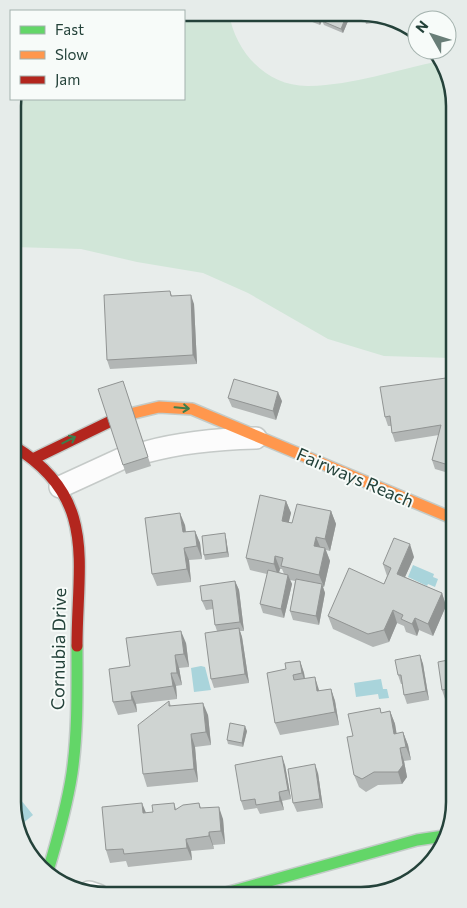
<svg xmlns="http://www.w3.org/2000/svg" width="467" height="908" viewBox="0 0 467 908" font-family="Commissioner,sans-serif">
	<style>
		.green { fill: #d1e6d8 }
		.water { fill: #a9d4db }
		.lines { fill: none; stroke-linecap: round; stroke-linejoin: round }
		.street-casing { stroke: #c5cac8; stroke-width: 24 }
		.fast-casing { stroke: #c3cbc8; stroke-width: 14 }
		.slow-casing { stroke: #c3cbc8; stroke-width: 14 }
		.jam-casing { stroke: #c3cbc8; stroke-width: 14 }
		.street { stroke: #fcfcfc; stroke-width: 21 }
		.fast { stroke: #63d668; stroke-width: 11 }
		.slow { stroke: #ff974d; stroke-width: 11 }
		.jam { stroke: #b3261e; stroke-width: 11 }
		.wall { fill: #b2b6b5; fill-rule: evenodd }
		.shaded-wall { fill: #919493 }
		.building { fill: #cfd4d2; stroke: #919493 }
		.oneway { stroke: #3d7d4c }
		.labels { text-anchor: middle; stroke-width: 4; stroke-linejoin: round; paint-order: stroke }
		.street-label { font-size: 18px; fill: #24423a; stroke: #f7fbf9 }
		.rim { fill: none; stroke: #24423a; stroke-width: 2.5 }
	</style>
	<rect width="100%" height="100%" fill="#e8edeb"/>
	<path class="green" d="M184 13H229C235 52 267 87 309 86 354 85 396 70 440 61L450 76 451 358 384 356 328 339 248 293 203 273 137 262 81 249 14 247 13 99H184Z"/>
	<path class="water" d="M413 565 434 574 433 577 438 579 435 587 428 584 427 586 408 577Z
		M201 666 205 667 211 690 194 692 191 668Z
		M381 679 383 689H387L389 698 379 699 378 694 356 697 354 683Z
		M21 800 33 815 17 828V803Z"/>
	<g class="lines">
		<g class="street-casing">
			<path id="street" d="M146 452C182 442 218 439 256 438
				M60 487 121 459
				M89 892 98 895"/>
		</g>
		<g class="fast-casing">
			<path id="fast" d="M47 874C57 841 67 807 72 773 78 731 77 688 77 646
				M226 893 417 840 444 836"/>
		</g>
		<g class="slow-casing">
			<path id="slow" d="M134 413 159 407 192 409 452 518"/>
		</g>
		<g class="jam-casing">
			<path id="jam" d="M15 447C98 498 77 563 77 646
				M35 458 109 422"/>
		</g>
		<use href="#street" class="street"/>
		<use href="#fast" class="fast"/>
		<use href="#slow" class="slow"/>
		<use href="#jam" class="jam"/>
	</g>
	<path class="wall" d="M292 14H325L320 25Z
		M325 14H351L343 33 324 25 322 21Z
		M363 14H379L381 15 382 22 366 24Z
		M170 291 172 296 194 304 197 364 110 369 107 360Z
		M446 378 447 381H452V474L435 469 432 460 439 435 395 442 392 433 391 426H388L385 417Z
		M126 390 151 466 126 474 123 465Z
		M228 398 282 401 276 420 232 407Z
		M286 501 291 513 288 523H292L331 511 336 524 330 551 326 550 330 561 324 587H323L325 593 319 625 293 620 290 611 295 581 290 580 292 584 284 618 263 613 260 604 267 574 250 570 246 558ZM280 569H282L284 574 279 572Z
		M185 525 186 532 195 531 200 543 202 559 189 560 191 582 157 586 152 574Z
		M226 538 229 557 205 560 204 555Z
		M414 557 405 577 442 593 446 606 433 636 419 630 417 636 406 632 404 626 397 623 389 642 373 647 333 629 328 616 384 584 387 576 383 564Z
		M235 581 239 590 244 631H240L242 637 249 683 214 688 211 679 217 631 215 625 213 609 206 610 202 601Z
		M186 643 189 667 179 668 182 685 176 686 177 699 136 704 137 712 118 715 113 702 130 666Z
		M420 655 423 664 429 700 407 704 404 695 402 684H401L398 675Z
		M453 659 454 698 445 699 442 690Z
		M300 661 304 673 305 679 319 691 331 689 335 701 339 725 280 735 275 723 286 669Z
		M169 701 171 706 208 715 211 745 195 747 198 782 147 787 143 774Z
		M380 708 381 713 390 711 395 724 396 734 403 732 408 745 411 760 404 761 407 777 402 784 378 785 366 792 359 787 354 775 353 736Z
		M247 731 243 747 228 744 227 740Z
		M285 765 291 799 282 801 284 810 260 814 257 808 244 810 241 801Z
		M318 773 323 808 297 812 293 803Z
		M174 803 176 809 199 803 201 808 223 819 225 844 213 845 214 849 191 851 192 860 128 867 126 861 110 863 106 850 146 813 153 812Z"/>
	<path class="shaded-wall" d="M316 14H325L320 25Z
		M347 14H351L343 33 341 29Z
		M191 295 194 304 197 364 193 355Z
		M278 392 282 401 276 420 273 411Z
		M286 501 291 513 286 534 282 521Z
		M331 511 336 524 330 551 325 539Z
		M180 513 185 525 187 544 183 532Z
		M195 531 200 543 202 559 197 546Z
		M225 533 226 538 229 557 227 552Z
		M316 537 321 549 314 546Z
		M410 544 414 557 401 586 397 574Z
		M184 548 189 560 191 582 187 569Z
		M325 548 330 561 324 587 319 575Z
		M275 556 280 569 278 576 274 564Z
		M288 575 292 584 284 618 281 609Z
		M235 581 239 590 244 631 240 622Z
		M322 584 325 593 319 625 316 616Z
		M442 593 446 606 433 636 428 624Z
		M393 610 397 623 389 642 384 630Z
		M415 618 419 630 417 636 412 624Z
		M239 628 242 637 249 683 245 674Z
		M181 631 186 643 189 667 184 654Z
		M175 655 179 668 182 685 177 673Z
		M420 655 423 664 429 700 426 691Z
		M300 661 304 673 306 686 302 673Z
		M171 673 176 686 177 699 173 686Z
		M315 677 319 690 322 704 317 691Z
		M331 689 335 701 339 725 335 712Z
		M131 692 136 704 137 712 132 700Z
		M203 703 208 715 211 745 206 732Z
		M390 711 395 724 399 747 394 734Z
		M245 726 247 731 243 747 242 743Z
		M403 732 408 745 411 760 406 747Z
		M191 734 195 747 198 782 194 769Z
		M400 748 404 761 407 777 402 784 398 772Z
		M282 756 285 765 291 799 288 790Z
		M315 764 318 773 323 808 320 799Z
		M279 792 282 801 284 810 280 801Z
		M142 803 147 815 143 813Z
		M219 807 223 819 225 844 221 831Z
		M209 832 213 845 214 849 209 836Z
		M186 839 191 851 192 860 187 848Z"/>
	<path class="building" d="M325 14H347L341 29 322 21Z
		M170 291 171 296 191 295 193 355 107 360 104 295Z
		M446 378V382L452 381V466L432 460 441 425 392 433 390 416 385 417 380 387Z
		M234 379 278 392 273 411 228 398Z
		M123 381 148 457 123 465 98 389Z
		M260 495 286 501 282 521 292 523 297 504 331 511 325 539 316 537 314 546 325 548 319 575 281 566 283 558 275 556 274 564 246 558Z
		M180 513 183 532 195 531 197 546 184 548 187 569 152 574 145 518Z
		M225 533 227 552 204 555 202 536Z
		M394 538 410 544 397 574 442 593 428 624 415 618 412 624 401 619 403 615 393 610 384 630 368 634 328 616 349 568 384 584 391 568 383 564Z
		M268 570 288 575 281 609 260 604Z
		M296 579 322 584 316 616 290 611Z
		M235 581 240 622 215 625 212 600 202 601 200 586Z
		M239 628 245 674 211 679 205 633Z
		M181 631 184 654 175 655 177 673H171L173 686 131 692 132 700 113 702 109 669 130 666 126 638Z
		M420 655 426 691 404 695 401 675H398L395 660Z
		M453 659 454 688 442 690 438 662Z
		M300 661 302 673 293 675 294 680 315 677 317 691 331 689 335 712 275 723 267 673 286 669 285 663Z
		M169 701V706L203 703 206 732 191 734 194 769 143 774 138 725Z
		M380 708 381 713 390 711 394 734 403 732 406 747 400 748 403 765 398 772H374L362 779 354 775 347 737 353 736 348 714Z
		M230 723 245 726 242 743 227 740Z
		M282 756 288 790 279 792 280 801 256 805 255 799 241 801 235 765Z
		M315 764 320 799 293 803 288 769Z
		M142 803 143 813 153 812 152 805 174 803 175 810 183 805 199 803 200 808 219 807 221 831 209 832V836L186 839 187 848 124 854 123 849 106 850 102 807Z"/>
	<defs><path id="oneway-shaft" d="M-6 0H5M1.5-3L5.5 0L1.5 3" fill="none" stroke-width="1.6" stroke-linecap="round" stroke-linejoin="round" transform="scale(1.25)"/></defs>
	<g class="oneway">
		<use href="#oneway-shaft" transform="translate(182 408) rotate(5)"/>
		<use href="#oneway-shaft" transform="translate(69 440) rotate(-27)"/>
	</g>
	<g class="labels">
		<g class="street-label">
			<text transform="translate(355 478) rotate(23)" y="6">Fairways Reach</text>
			<text transform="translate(59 649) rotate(-89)" y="6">Cornubia Drive</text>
		</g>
	</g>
	<path d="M0 0H467V908H0ZM106 21H361A85 85 0 0 1 446 106V802A85 85 0 0 1 361 887H106A85 85 0 0 1 21 802V106A85 85 0 0 1 106 21Z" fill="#e6ecea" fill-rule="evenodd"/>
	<path class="rim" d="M106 21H361A85 85 0 0 1 446 106V802A85 85 0 0 1 361 887H106A85 85 0 0 1 21 802V106A85 85 0 0 1 106 21Z"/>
	<rect x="10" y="10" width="175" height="90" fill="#f7fbf9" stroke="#a3b1ad"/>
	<rect x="20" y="26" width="25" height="8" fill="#63d668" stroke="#a3b1ad"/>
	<text x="55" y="35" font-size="15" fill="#24423a">Fast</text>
	<rect x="20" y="51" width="25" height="8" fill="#ff974d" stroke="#a3b1ad"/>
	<text x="55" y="60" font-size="15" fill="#24423a">Slow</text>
	<rect x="20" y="76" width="25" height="8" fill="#b3261e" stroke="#a3b1ad"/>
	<text x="55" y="85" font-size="15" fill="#24423a">Jam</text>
	<g transform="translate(432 35) rotate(309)"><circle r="24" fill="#f7fbf9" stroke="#a3b1ad"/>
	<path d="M0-4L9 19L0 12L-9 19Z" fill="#697e78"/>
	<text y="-8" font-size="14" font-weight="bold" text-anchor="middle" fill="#24423a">N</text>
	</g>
</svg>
